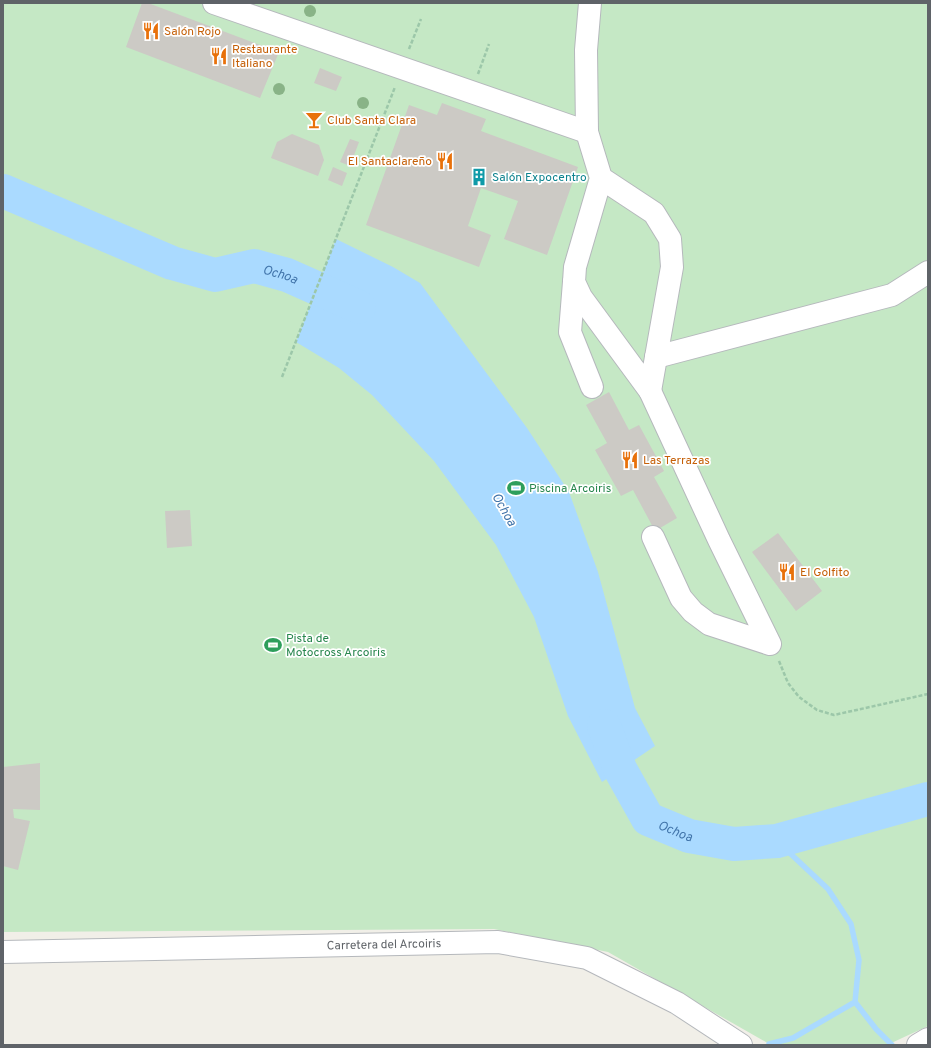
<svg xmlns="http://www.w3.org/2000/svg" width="931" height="1048" viewBox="0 0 931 1048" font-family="Overpass,sans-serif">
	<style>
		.green { fill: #c5e8c5 }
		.water { fill: #aadaff }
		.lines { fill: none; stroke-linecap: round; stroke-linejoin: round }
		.stream { stroke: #aadaff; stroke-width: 5.5 }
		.river { stroke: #aadaff; stroke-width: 34 }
		.building { fill: #cccac5 }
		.minor-casing { stroke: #b5b8bc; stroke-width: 24 }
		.path { stroke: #9cc7a9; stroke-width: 2.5; stroke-dasharray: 4 2; stroke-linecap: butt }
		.minor { stroke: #fff; stroke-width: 22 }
		.tree { fill: #89b387 }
		.labels { text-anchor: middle; stroke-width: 3.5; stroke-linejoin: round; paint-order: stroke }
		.food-label { font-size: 12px; fill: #c56008; stroke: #fff; text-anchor: start }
		.culture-label { font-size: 12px; fill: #0d838f; stroke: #fff; text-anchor: start }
		.leisure-label { font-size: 12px; fill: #27864d; stroke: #fff; text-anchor: start }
		.street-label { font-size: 12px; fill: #5f6368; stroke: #fff }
		.water-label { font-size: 13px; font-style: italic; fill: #4174aa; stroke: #fff }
	</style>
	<rect width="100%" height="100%" fill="#f1efe8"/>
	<path class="green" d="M3 3H928V1026L887 1045H771L608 952 494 929 3 932Z"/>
	<path class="water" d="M336 239 393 267 420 283 527 428 569 492 598 572 635 708 655 746 602 782 568 716 534 617 496 545 434 461 372 395 339 368 296 342Z"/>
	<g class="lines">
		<path class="stream" d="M855 1002 876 1029 892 1045
			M769 1044 793 1038 855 1002 859 960 851 924 828 889 777 841"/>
		<g class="river">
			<path id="s1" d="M3 191 172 263 215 275 254 266 287 275 359 307"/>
			<path id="s2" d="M604 726 620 769 648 819 689 836 734 844 777 841 928 799"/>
		</g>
	</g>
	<path class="building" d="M142 3H148L279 52 260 98 126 47Z
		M320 68 342 77 336 91 314 83Z
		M442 103 486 119 481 131 578 167 547 255 504 239 518 201 481 188 468 226 491 235 479 267 366 225 409 105 437 115Z
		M292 134 319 145 324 160 318 176 271 158 277 142Z
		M350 139 359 142 350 166 340 162Z
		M333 167 347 173 342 186 328 180Z
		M609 392 629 430 639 425 664 471 654 477 677 518 655 531 633 490 621 496 595 450 607 443 586 405Z
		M190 510 192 546 167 548 165 511Z
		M778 533 822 591 796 611 752 552Z
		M40 763V810L13 809 14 818 30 821 18 870 3 866V767Z"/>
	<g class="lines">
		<g class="minor-casing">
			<g id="minor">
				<path d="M214 3 587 132"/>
				<path d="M590 3 586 50 587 132 601 178 575 267 574 282 581 297 650 391 672 267 670 239 654 213 601 178"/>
				<path d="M574 282 570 332 592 387"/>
				<path d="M656 357 892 295 928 272"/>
				<path d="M650 391 719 540 770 644 709 624 693 612 681 598 653 537"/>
				<path id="s3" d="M3 952 498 942 587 958 677 1003 741 1045"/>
				<path d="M918 1045 928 1039"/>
			</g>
		</g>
		<path class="path" d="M409 49 421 19
			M478 74 489 44
			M282 377 395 87
			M779 661 788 683 799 697 817 710 834 715 928 694"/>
		<use href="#minor" class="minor"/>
	</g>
	<g class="tree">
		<circle cx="310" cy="11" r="6"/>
		<circle cx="279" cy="89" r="6"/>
		<circle cx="363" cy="103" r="6"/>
	</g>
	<defs>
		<g id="restaurant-bare" transform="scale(1.38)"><path d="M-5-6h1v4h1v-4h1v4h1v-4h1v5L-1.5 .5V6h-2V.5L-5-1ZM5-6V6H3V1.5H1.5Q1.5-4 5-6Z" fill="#e8710a" stroke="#fff" stroke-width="2.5" paint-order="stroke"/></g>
		<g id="bar-bare" transform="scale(1.38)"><path d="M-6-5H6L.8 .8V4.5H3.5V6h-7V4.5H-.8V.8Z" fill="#e8710a" stroke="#fff" stroke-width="2.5" paint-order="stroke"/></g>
		<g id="building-bare" transform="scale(1.38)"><path d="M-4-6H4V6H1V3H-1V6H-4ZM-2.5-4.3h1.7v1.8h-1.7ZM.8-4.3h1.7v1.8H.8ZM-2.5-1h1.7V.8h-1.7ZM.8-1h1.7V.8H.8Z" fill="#0f9aa8" stroke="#fff" stroke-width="2.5" paint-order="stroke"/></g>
		<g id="stadium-bare" transform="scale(1.38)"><path d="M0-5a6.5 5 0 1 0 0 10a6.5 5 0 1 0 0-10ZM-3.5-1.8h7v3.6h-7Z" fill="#2e9e5b" stroke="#fff" stroke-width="2.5" paint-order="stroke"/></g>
	</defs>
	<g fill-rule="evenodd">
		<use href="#restaurant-bare" x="151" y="31"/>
		<use href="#restaurant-bare" x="219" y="56"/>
		<use href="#bar-bare" x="314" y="120"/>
		<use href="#restaurant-bare" x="445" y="161"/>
		<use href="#building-bare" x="479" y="177"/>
		<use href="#restaurant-bare" x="630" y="460"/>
		<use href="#stadium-bare" x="516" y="488"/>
		<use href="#restaurant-bare" x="787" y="572"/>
		<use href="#stadium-bare" x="273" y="645"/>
	</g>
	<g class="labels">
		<g class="food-label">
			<text x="164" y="35">Salón Rojo</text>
			<text x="232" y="53">Restaurante<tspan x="232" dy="14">Italiano</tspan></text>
			<text x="327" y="124">Club Santa Clara</text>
			<text x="432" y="165" text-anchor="end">El Santaclareño</text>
			<text x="643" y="464">Las Terrazas</text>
			<text x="800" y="576">El Golfito</text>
		</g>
		<g class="culture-label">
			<text x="492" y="181">Salón Expocentro</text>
		</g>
		<g class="leisure-label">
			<text x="529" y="492">Piscina Arcoiris</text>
			<text x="286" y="642">Pista de<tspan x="286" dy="14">Motocross Arcoiris</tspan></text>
		</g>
		<g class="street-label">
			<text dy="4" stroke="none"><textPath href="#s3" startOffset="381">Carretera del Arcoiris</textPath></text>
		</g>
		<g class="water-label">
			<text dy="5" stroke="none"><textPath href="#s1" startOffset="296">Ochoa</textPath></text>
			<text transform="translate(505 509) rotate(60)" y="5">Ochoa</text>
			<text dy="5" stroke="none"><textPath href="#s2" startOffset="133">Ochoa</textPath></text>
		</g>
	</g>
	<rect width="931" height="1048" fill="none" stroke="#5f6368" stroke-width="8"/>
</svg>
